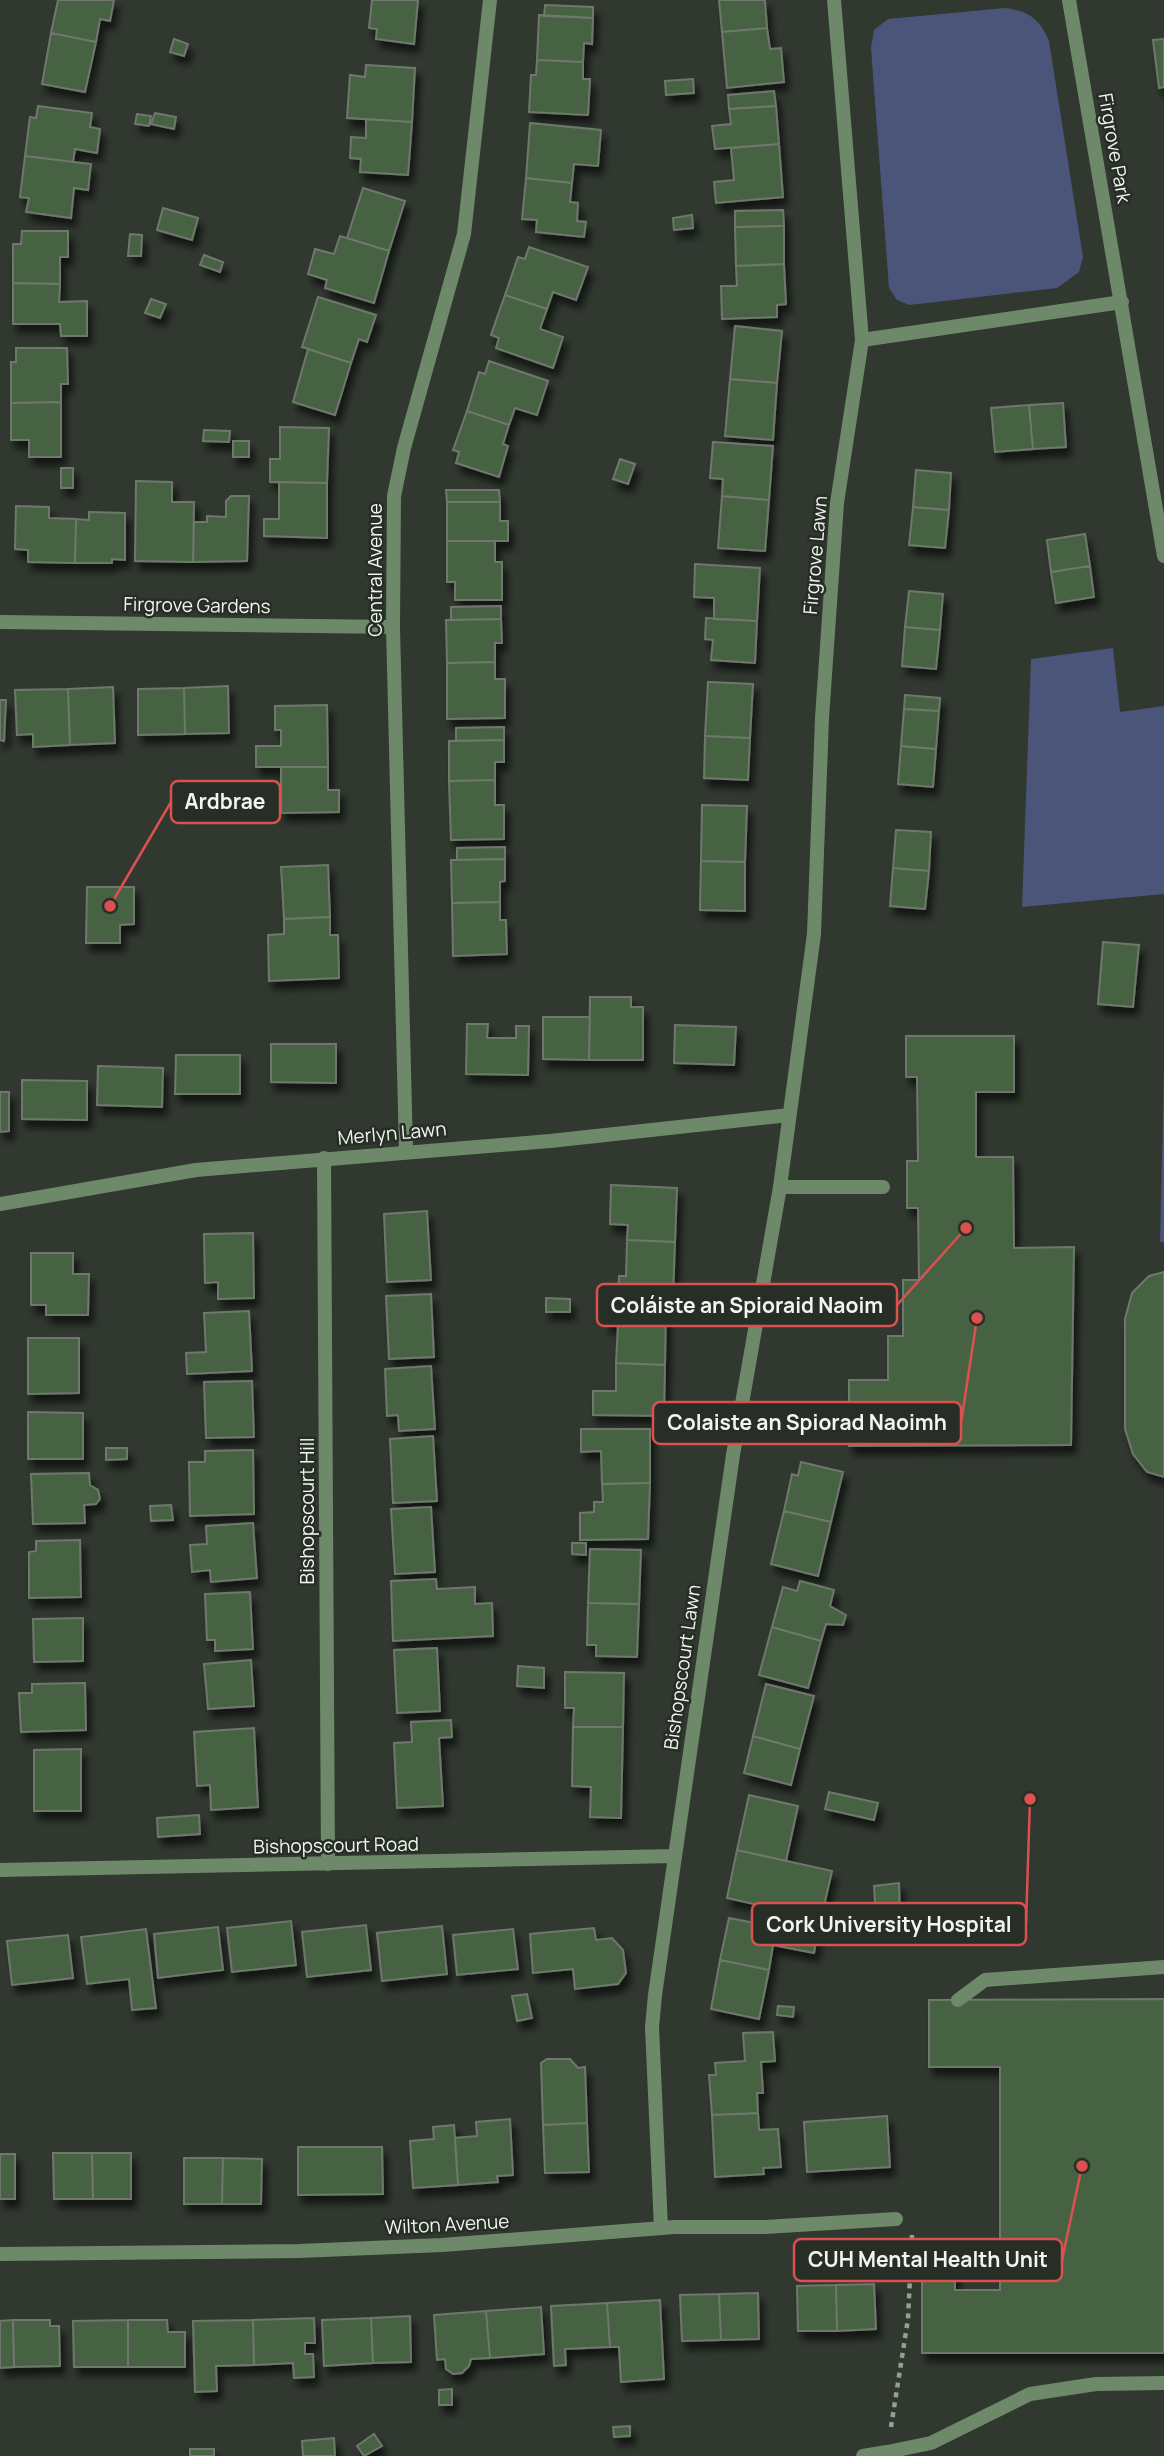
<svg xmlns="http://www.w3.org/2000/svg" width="1164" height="2456" viewBox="0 0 1164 2456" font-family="Manrope,sans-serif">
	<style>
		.green { fill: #4b5579 }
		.building { fill: #466242; stroke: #6f786d; stroke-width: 2; filter: url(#shadow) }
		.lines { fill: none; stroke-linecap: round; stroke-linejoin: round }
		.path { stroke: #979e96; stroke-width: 4.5; stroke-dasharray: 5 5; stroke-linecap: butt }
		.service { stroke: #6e896a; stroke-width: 14 }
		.minor { stroke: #6e896a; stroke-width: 14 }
		.labels { text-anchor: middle; stroke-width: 5; stroke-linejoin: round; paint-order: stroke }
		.street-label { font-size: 19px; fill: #f1f6f0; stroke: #262e25 }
		.leader { fill: none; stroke: #db5150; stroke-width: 2.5 }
		.callout-dot { fill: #db5150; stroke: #262e25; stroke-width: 2.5 }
		.callout { fill: #262e25; stroke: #db5150; stroke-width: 2.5 }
		.callout-label { font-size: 21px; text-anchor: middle; font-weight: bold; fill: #f1f6f0 }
	</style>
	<defs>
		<filter id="shadow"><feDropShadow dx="4.5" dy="8" stdDeviation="3.5" flood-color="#0009"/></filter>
	</defs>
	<rect width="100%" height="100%" fill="#30382f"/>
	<path class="green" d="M1005 8C1029 11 1040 19 1049 41L1083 257 1079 272 1057 288 909 305 897 300 889 288 871 48 874 30 888 19Z
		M1113 648 1120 712 1164 706V894L1022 907 1031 659Z
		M1164 1069V1242H1160Z"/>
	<path class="building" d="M58 0H114L110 21 100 19 96 42 51 33Z
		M372 0H418L414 44 376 39 377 29 369 28Z
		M719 0H765L767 28 722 32Z
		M545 5 593 7V18L544 16Z
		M539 15 593 18 592 44 584 43 583 62 537 60Z
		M767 28 770 49 781 48 784 82 727 88 722 32Z
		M51 33 96 42 85 92 42 84Z
		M174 39 188 44 184 56 170 52Z
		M1164 39V87L1159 88 1153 40Z
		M537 60 583 62V79H590L588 115 529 112 531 75H536Z
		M366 65 415 68 412 122 347 118 350 75 365 77Z
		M693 79 694 93 666 95 665 81Z
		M774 91 776 106 729 109 728 95Z
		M38 106 92 113 90 127 100 129 97 153 75 149 73 162 25 156 30 117 36 118Z
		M776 106 779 144 715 149 712 126 731 124 729 109Z
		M155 113 176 117 174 129 151 124Z
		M137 114 151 116 149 126 135 124Z
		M366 119 412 122 408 175 360 172 361 159 350 158 351 137 366 138Z
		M530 123 601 130 598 166 574 164 572 183 526 178Z
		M779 144 783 197 716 203 714 182 734 180 731 148Z
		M25 156 91 164 88 190 74 188 71 218 26 212 29 198 20 197Z
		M526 178 572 183 570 202 578 203 577 221 586 222 584 237 536 232 537 220 522 219Z
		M363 188 405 201 389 251 347 238Z
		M163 208 198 218 192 240 157 230Z
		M783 210 784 226 735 227V211Z
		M692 215 693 228 674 230 673 218Z
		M784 226V264L736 266 735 227Z
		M22 231H68V257H60V284L13 283V244H21Z
		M130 234 142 235 141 256H128Z
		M340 236 389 251 374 303 325 288 327 280 308 274 315 249 334 254Z
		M529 247 588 267 576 300 553 292 547 309 505 295 518 257 525 259Z
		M204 255 223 262 220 272 200 265Z
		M784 264 786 304 777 305V317L722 319 721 286H737L736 266Z
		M13 283 60 284 59 302 87 301V336H61L60 324H13Z
		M505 295 547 309 540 329 563 337 553 368 496 348 499 338 491 335Z
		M318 297 376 315 367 342 359 339 351 363 302 347Z
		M151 299 166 304 160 318 145 313Z
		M735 326 782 331 777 383 730 379Z
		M16 348H67L68 384H61V402L11 403V362H16Z
		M308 349 351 363 335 415 293 402Z
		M489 361 548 381 537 415 515 408 509 425 467 411 479 372 485 374Z
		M730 379 777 383 773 440 725 436Z
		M61 402V457H29V440H11V403Z
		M1063 403 1066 447 1033 449 1029 405Z
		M1029 405 1033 449 995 452 991 408Z
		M467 411 509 425 503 444 508 446 499 477 456 463 459 452 453 450Z
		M280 427 329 428 327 483 270 482V459H280Z
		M204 430 230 431 229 442 203 441Z
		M233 441H249V457H233Z
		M713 442 773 446 769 500 722 496 723 479 710 478Z
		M620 459 635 464 628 484 613 479Z
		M61 468H73V488H61Z
		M916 470 951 473 949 510 913 507Z
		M136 481 172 482V502H194L193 562 135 561Z
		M279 482 327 483V538L264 536V519H279Z
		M446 490H499L500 502H447Z
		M231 496H249L247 561 193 562 194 522H207V516L226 517V501Z
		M722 496 769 500 765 551 718 548Z
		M447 502H500V521H508V541H447Z
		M16 506 49 507V518L76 519 75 563 28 562V550L15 549Z
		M913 507 949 510 945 548 909 545Z
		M89 512 125 513V560L112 559V563H75L76 519 89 520Z
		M1085 534 1090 566 1051 572 1047 540Z
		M447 541H495V562H502V600H455V582H447Z
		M695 564 760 568 757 621 714 619V598L694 597Z
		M1090 566 1094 597 1056 603 1051 572Z
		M909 591 943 594 940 630 905 627Z
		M501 606V619L451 620V607Z
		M706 618 757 621 755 663 711 660 713 640 705 639Z
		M501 619 502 643H495V662L447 663 446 620Z
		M905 627 940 630 936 669 902 666Z
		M495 662V679H505V718L447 719V663Z
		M708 682 753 684 750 738 705 736Z
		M228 686 229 733 185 734 184 688Z
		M113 687 115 743 70 745 68 689Z
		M184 688 185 734 138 735V689Z
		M68 689 70 745 33 747V734L17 735 15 690Z
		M905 695 940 698 939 711 904 709Z
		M0 700H6L4 741 0 740Z
		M327 705 328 767H256V746H281V730H275V706Z
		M904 709 939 711 936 749 901 746Z
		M504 727V740L456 741V728Z
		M705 736 750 738 748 780 704 778Z
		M504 740V762H495V780L449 781V741Z
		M901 746 936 749 933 787 898 784Z
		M281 767H328V790H339V812L281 813Z
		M495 780V805H504V839L451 840 449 781Z
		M702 805 747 806 745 862 701 861Z
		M896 830 931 832 929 871 893 868Z
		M505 847V859L457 860V848Z
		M505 859V881L500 882V902L452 903 451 860Z
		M701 861 745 862V911L700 910Z
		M328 865 330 917 284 919 281 867Z
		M893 868 929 871 925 909 890 906Z
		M87 887H134V924L120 925V943H86Z
		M500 902V920H506L507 954 453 956 452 903Z
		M330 917V935H338L339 978 269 981 268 935 284 934V919Z
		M1103 942 1139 945 1133 1007 1098 1004Z
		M590 997H631V1007H643V1060H589Z
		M543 1017H590L589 1060 543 1059Z
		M467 1024H488L487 1038H516V1026H529L528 1075 466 1074Z
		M675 1025 736 1027 734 1065 674 1063Z
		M906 1036H1014V1092H976V1157H1013L1014 1248 1074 1247 1071 1445 849 1446V1380H888V1336H903V1280H919L918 1208H907V1161H918L917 1077H906Z
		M271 1044H336V1083L271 1082Z
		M176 1055H240V1094H175Z
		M98 1066 163 1068 162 1107 97 1105Z
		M22 1080 87 1081V1120L22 1119Z
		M0 1092H9V1131L0 1132Z
		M611 1185 677 1188 675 1242 627 1240 628 1225 610 1224Z
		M427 1211 431 1280 387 1282 384 1214Z
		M253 1233 254 1298 218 1299V1282L205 1283 204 1234Z
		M627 1240 675 1242 673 1297 618 1295 619 1276H626Z
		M31 1253H73V1274H89L88 1315H46V1305H31Z
		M1164 1272V1477L1147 1472 1133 1454 1125 1429V1319L1132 1293 1149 1276Z
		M431 1294 434 1357 389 1359 386 1296Z
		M546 1298 570 1299V1312H546Z
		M606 1306 666 1307 665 1365 616 1363 618 1325H606Z
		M249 1311 252 1371 187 1374 186 1353 206 1352 204 1313Z
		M28 1338H79V1393L28 1394Z
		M616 1363 665 1365 664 1416 593 1415V1391H616Z
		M431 1366 435 1429 399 1431 398 1415 387 1416 385 1369Z
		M252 1381 254 1437 206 1438 204 1382Z
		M28 1412 83 1413V1459H28Z
		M581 1429H650V1483L602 1484 601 1451 581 1452Z
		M433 1436 437 1501 393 1503 390 1439Z
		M106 1448H127V1459L106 1460Z
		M253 1450 254 1514 190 1516 189 1462H205V1451Z
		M801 1462 843 1472 831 1522 784 1511 792 1474 798 1476Z
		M89 1473 90 1485 98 1490 100 1499 96 1504 84 1505 85 1523 33 1524 31 1474Z
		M650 1483 648 1539 580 1540V1513L594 1512V1502H603L602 1484Z
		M171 1505 173 1520 151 1521 150 1506Z
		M431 1507 435 1572 395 1574 391 1509Z
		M784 1511 831 1522 818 1576 771 1564Z
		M253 1523 257 1578 211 1582 210 1570 192 1572 190 1545 207 1544 206 1526Z
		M80 1540 81 1597 29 1598V1552L36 1551V1541Z
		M572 1543H586V1555L572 1554Z
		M590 1549 641 1550 639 1604 588 1603Z
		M436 1579 437 1589 475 1587V1604L492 1603 493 1636 393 1641 391 1581Z
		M800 1581 834 1590 830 1606 846 1615 843 1625 826 1624 821 1641 772 1627 783 1587 797 1591Z
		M250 1592 253 1649 215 1651V1640H207L205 1594Z
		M588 1603 639 1604 637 1657 596 1656V1645H587Z
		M83 1618V1661L34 1662 33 1619Z
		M772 1627 821 1641 808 1688 759 1675Z
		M437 1648 440 1711 397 1713 394 1650Z
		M251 1660 254 1706 208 1709 204 1664Z
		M518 1666 544 1668V1688L517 1686Z
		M565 1672 624 1673 623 1727H573L574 1708H565Z
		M85 1683 86 1730 21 1732 19 1693H32V1684Z
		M766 1684 814 1696 800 1749 753 1736Z
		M451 1720 452 1737 439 1738 443 1806 397 1808 394 1743 412 1742 411 1722Z
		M573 1727H623L621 1818 590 1817 591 1787 572 1786Z
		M254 1728 258 1807 211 1810 210 1785 197 1786 194 1732Z
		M753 1736 800 1749 791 1785 744 1773Z
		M81 1749V1811H34V1750Z
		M829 1792 878 1803 874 1820 825 1809Z
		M749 1795 798 1806 786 1861 737 1850Z
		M199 1815 200 1834 158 1837 157 1818Z
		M737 1850 832 1871 821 1919 727 1898Z
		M899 1883 900 1917 876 1919 874 1886Z
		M772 1916 819 1925 814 1953 773 1945 769 1970 720 1960 729 1918 770 1926Z
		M291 1921 296 1965 232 1972 227 1928Z
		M366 1925 371 1970 307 1977 302 1932Z
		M442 1926 447 1974 382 1981 377 1933Z
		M218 1927 223 1970 158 1978 154 1934Z
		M594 1928 596 1940 612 1938 623 1950 626 1973 618 1984 575 1989 573 1969 533 1973 530 1934Z
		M146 1929 156 2008 132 2010 129 1979 87 1984 81 1937Z
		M513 1929 518 1969 457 1975 453 1935Z
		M68 1935 73 1978 12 1985 7 1941Z
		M720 1960 769 1970 759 2019 711 2009Z
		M527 1994 532 2018 517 2021 512 1996Z
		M1164 1999V2353H922V2265H955V2290H1000V2067H929V2000Z
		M778 2006 794 2007 793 2017 777 2015Z
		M773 2032 775 2061 761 2062 763 2093H757L758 2113 712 2115 709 2075H716L715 2063 745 2061 743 2033Z
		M547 2059H570L578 2068 585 2067 587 2123 543 2125 541 2063Z
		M758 2113 759 2130 778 2129 781 2167 763 2168 764 2174 715 2177 712 2115Z
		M887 2116 890 2167 807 2172 804 2122Z
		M510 2119 513 2175 497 2176 498 2182 458 2185 455 2138 477 2136 476 2122Z
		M587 2123 589 2172 545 2173 543 2125Z
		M454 2125 458 2185 413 2188 410 2141 434 2139 433 2127Z
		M298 2147H382L383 2194 298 2195Z
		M53 2153H92L93 2199H54Z
		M92 2153H131V2199H93Z
		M0 2154H15V2199H0Z
		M184 2158H223L222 2204H184Z
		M223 2158 262 2159 261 2204H222Z
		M874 2284 876 2329 837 2331 836 2285Z
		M836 2285 837 2331H798L797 2286Z
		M758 2293 759 2339 721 2340 719 2294Z
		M719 2294 721 2340 682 2341 680 2295Z
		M660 2300 664 2379 621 2382 619 2347H610L607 2303Z
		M607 2303 610 2347 565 2349 566 2365 554 2366 551 2306Z
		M541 2307 544 2354 490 2358 486 2311Z
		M486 2311 490 2358 471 2359 469 2366 462 2373 453 2374 446 2369 445 2359 437 2360 434 2315Z
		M410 2316 411 2362 373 2363 371 2318Z
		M314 2318 315 2343H305V2354H313L314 2377 294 2378 293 2363 254 2365 253 2320Z
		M371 2318 373 2363 324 2366 322 2320Z
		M13 2320 14 2367 0 2368V2321Z
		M13 2320H50V2326H59L60 2366 14 2367Z
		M128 2320V2367H74L73 2321Z
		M128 2320H167L168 2332H185V2367H128Z
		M253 2320 254 2365 216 2366 217 2391 195 2392 193 2321Z
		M452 2389V2405H439V2390Z
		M630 2426V2436L614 2437 613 2427Z
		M374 2434 382 2446 364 2456 357 2446Z
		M334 2438 335 2456H303L302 2441Z
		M190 2449H214V2456H190Z"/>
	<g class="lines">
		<path class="path" d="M891 2427 908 2319 912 2235"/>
		<path class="service" d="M780 1187H883
			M958 2000 985 1980 1164 1967
			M863 2456 887 2452
			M885 2456 887 2452 931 2443 1030 2394 1096 2384 1164 2383"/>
		<path class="minor" d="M1069 0 1164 556
			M862 340 1122 302
			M0 622 393 627
			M406 1151 393 627 394 496 404 448 464 234 490 0
			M324 1158 328 1864
			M0 1204 196 1170 550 1141 789 1115
			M0 1870 674 1856
			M661 2228 652 2027 655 1995 733 1455 780 1187 814 934 822 718 837 503 862 340 834 0
			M0 2254 299 2251 442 2245 675 2227H765L896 2219"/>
	</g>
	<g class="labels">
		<g class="street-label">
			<text transform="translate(1115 148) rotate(80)" y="7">Firgrove Park</text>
			<text transform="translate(815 555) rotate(-85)" y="7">Firgrove Lawn</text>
			<text transform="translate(375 570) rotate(-90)" y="7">Central Avenue</text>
			<text transform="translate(197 605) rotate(1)" y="7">Firgrove Gardens</text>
			<text transform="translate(392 1133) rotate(-5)" y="7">Merlyn Lawn</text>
			<text transform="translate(307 1511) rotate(-90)" y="7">Bishopscourt Hill</text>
			<text transform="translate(682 1667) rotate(-82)" y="7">Bishopscourt Lawn</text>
			<text transform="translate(336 1845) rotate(-1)" y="7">Bishopscourt Road</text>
			<text transform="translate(447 2224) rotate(-3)" y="7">Wilton Avenue</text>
		</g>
	</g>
	<path class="leader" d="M110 906L171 802M966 1228L897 1305M977 1318L961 1423M1030 1799L1026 1924M1082 2166L1062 2260"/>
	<g class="callout-dot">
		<circle cx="110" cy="906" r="7"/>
		<circle cx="966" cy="1228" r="7"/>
		<circle cx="977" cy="1318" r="7"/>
		<circle cx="1030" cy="1799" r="7"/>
		<circle cx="1082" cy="2166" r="7"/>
	</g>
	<g class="callout">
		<rect x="171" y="781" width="109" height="42" rx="7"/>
		<rect x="597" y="1284" width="300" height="42" rx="7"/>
		<rect x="653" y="1402" width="308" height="42" rx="7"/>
		<rect x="752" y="1903" width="274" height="42" rx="7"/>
		<rect x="794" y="2239" width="268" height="42" rx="7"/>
	</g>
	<g class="callout-label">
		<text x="225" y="809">Ardbrae</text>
		<text x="747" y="1313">Coláiste an Spioraid Naoim</text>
		<text x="807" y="1430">Colaiste an Spiorad Naoimh</text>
		<text x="889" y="1932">Cork University Hospital</text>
		<text x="928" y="2267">CUH Mental Health Unit</text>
	</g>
</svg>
